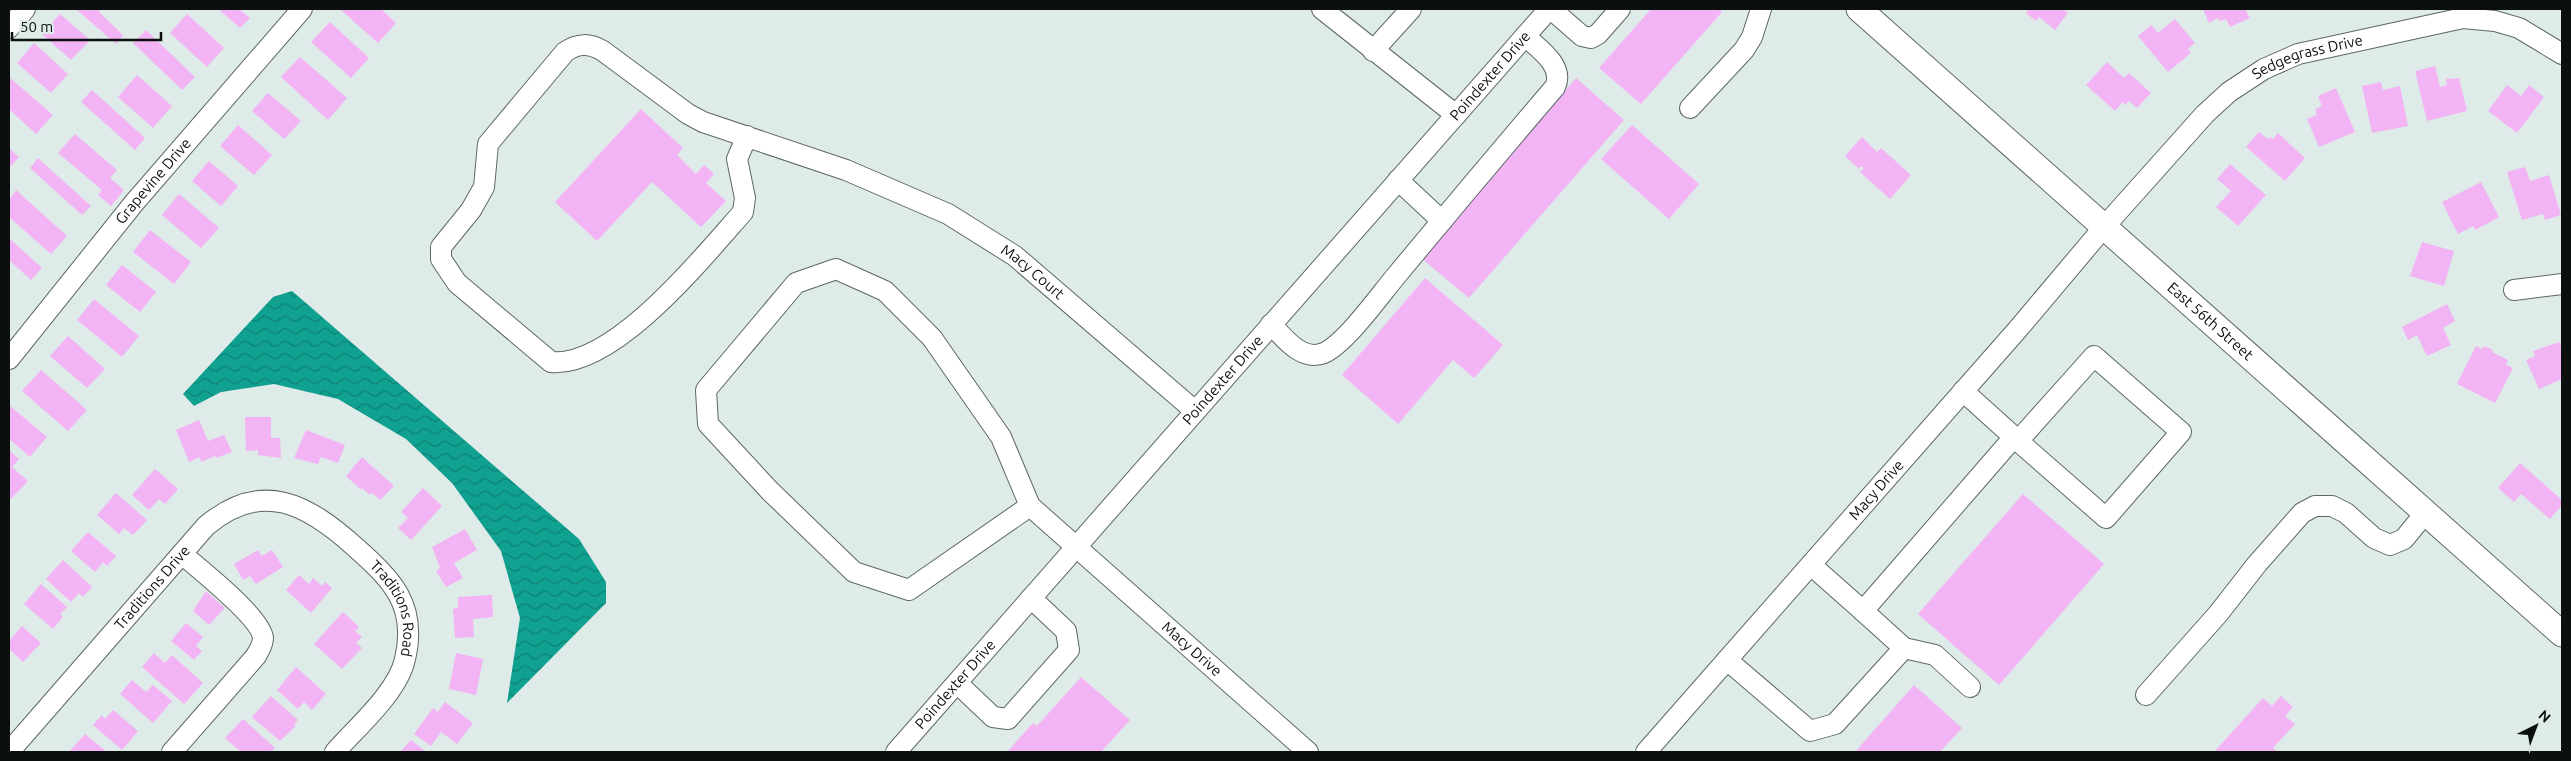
<svg xmlns="http://www.w3.org/2000/svg" width="2571" height="761" viewBox="0 0 2571 761" font-family="Ubuntu,sans-serif">
	<style>
		.water { fill: url(#water-waves) }
		.building { fill: #f3b4f5 }
		.lines { fill: none; stroke-linecap: round; stroke-linejoin: round }
		.minor-casing { stroke: #5d6866; stroke-width: 22 }
		.major-casing { stroke: #5d6866; stroke-width: 27 }
		.minor { stroke: #fff; stroke-width: 20 }
		.major { stroke: #fff; stroke-width: 25 }
		.labels { text-anchor: middle; stroke-width: 4.5; stroke-linejoin: round; paint-order: stroke }
		.street-label { font-size: 15px; fill: #0b0f0e; stroke: #deebe8 }
	</style>
	<defs>
		<pattern id="water-waves" width="16" height="10" patternUnits="userSpaceOnUse" patternTransform="scale(1.25)"><rect width="16" height="10" fill="#10a190"/><path d="M0 5q4-4 8 0t8 0" fill="none" stroke="#0d8274"/></pattern>
	</defs>
	<rect width="100%" height="100%" fill="#deebe8"/>
	<path class="water" d="M292 291 579 539 606 582V603L507 703 520 618 501 551 452 483 406 439 338 399 274 384 221 392 194 406 183 394 273 297Z"/>
	<path class="building" d="M76 9H102L99 12 123 35 116 44Z
		M218 9H239L250 18 240 28Z
		M340 9H381L396 23 378 43Z
		M1651 9H1719L1722 12 1641 104 1599 68Z
		M2029 9H2063L2068 13 2055 30 2039 17 2036 21 2026 13Z
		M2203 9H2245L2250 18 2230 27 2226 19 2220 21 2218 18 2209 23Z
		M60 14 90 40 71 60 42 34Z
		M187 14 224 48 207 67 170 33Z
		M2175 19 2195 43 2188 49 2191 53 2168 72 2138 36 2151 25 2158 33Z
		M330 22 369 58 351 78 311 42Z
		M146 30 195 77 182 90 133 43Z
		M34 43 68 74 51 93 17 63Z
		M300 57 347 98 328 120 281 77Z
		M2107 62 2124 78 2129 73 2151 93 2137 108 2129 101 2125 105 2123 102 2115 111 2086 85Z
		M2435 66 2440 87 2447 85 2446 79 2459 78 2467 111 2427 121 2415 71Z
		M137 75 172 106 153 128 118 97Z
		M9 77 53 115 36 134 9 109Z
		M1576 78 1624 120 1469 298 1420 257Z
		M2381 82 2383 90 2400 86 2408 126 2372 133 2362 86Z
		M2507 85 2521 96 2529 85 2544 97 2517 133 2488 111Z
		M2336 88 2355 132 2319 147 2307 119 2317 115 2315 109 2322 106 2318 96Z
		M92 90 145 138 135 150 81 102Z
		M268 93 301 121 284 139 252 111Z
		M641 109 683 148 677 155 696 174 704 165 714 174 706 183 726 201 701 227 652 182 597 241 555 202Z
		M238 125 272 155 254 175 220 146Z
		M1632 125 1699 184 1669 219 1601 159Z
		M2259 132 2268 139 2270 137 2273 139 2278 133 2305 158 2285 181 2246 147Z
		M75 134 117 170 110 178 124 190 111 206 98 195 102 190 58 153Z
		M1862 137 1877 152 1881 148 1911 175 1890 199 1860 172 1864 168 1861 166 1859 169 1845 156Z
		M9 148 19 157 10 167 9 166Z
		M38 158 91 206 82 215 30 168Z
		M209 161 238 186 221 206 192 181Z
		M2230 164 2266 195 2238 226 2216 207 2231 191 2217 179Z
		M2525 167 2530 181 2549 175 2561 215 2545 220 2543 214 2522 220 2507 172Z
		M2481 182 2499 217 2475 230 2473 226 2458 234 2442 202Z
		M16 190 67 236 51 254 9 217V199Z
		M179 194 219 228 201 248 162 215Z
		M150 230 191 262 174 284 133 252Z
		M9 238 42 268 31 280 9 260Z
		M2422 242 2454 251 2444 286 2410 276Z
		M122 265 156 292 140 312 106 285Z
		M1425 278 1503 345 1474 378 1453 360 1398 424 1342 375Z
		M94 299 139 336 122 357 77 320Z
		M2447 304 2455 321 2443 328 2451 345 2427 356 2417 335 2408 340 2402 327Z
		M68 336 105 369 87 388 50 356Z
		M2559 342 2562 348V379L2539 389 2526 360 2535 356 2533 351Z
		M2476 346 2482 349 2484 346 2493 350 2492 352 2508 360 2506 365 2513 368 2495 403 2457 384Z
		M41 370 87 410 68 431 22 391Z
		M9 405 47 437 30 457 9 439Z
		M245 417H271V438H280L281 458 258 455V450L246 451Z
		M199 420 208 441 224 435 232 452 216 458 215 456 201 462 200 457 189 462 176 430Z
		M306 430 345 445 338 463 321 457 318 464 294 458Z
		M9 450 19 459 12 467 28 481 11 499 9 496Z
		M362 457 394 486 380 500 372 493 370 495 362 488 361 490 346 476Z
		M2520 463 2562 500V505L2550 519 2521 494 2514 502 2498 488Z
		M155 469 178 489 165 504 159 499 149 510 132 495Z
		M423 488 442 506 411 540 398 528 408 518 401 512Z
		M116 493 147 520 133 535 124 528 119 534 97 515Z
		M2023 494 2104 564 1999 685 1918 614Z
		M465 529 477 550 454 563 463 578 446 587 436 571 440 568 432 547Z
		M88 532 116 556 107 566 103 562 95 572 71 551Z
		M258 550 262 556 272 550 283 567 256 584 250 576 243 580 234 564Z
		M63 560 92 587 83 597 79 593 71 602 46 579Z
		M299 575 309 584 313 578 322 586 325 582 332 588 311 613 286 590Z
		M41 584 67 607 60 614 63 617 53 629 24 604Z
		M206 591 225 608 209 625 193 611Z
		M492 595 493 617 473 619 474 637 455 638 453 609 458 608V597Z
		M343 612 359 627 355 631 362 637 356 643 362 648 342 669 314 644Z
		M186 623 203 637 196 646 202 651 194 660 171 641Z
		M22 626 41 643 23 662 9 649V641Z
		M154 653 165 663 172 655 203 683 184 704 142 667Z
		M456 653 483 659 476 695 449 689Z
		M296 667 326 694 312 710 304 702 298 709 277 690Z
		M1081 677 1130 720 1101 752H1007L1033 723 1037 726Z
		M132 680 146 692 153 685 172 701 153 723 120 694Z
		M1914 685 1962 728 1940 752H1855Z
		M271 696 298 720 294 724 296 726 280 741 252 717Z
		M2281 696 2293 707 2285 716 2295 724 2273 748 2279 752H2214L2263 698 2272 706Z
		M445 702 473 723 457 744 441 732 431 746 414 734 433 708 438 712Z
		M113 710 138 731 122 750 93 725 102 715 105 719Z
		M243 719 275 748 271 752H241L225 738Z
		M85 734 107 752H69Z
		M411 740 426 752H400Z"/>
	<g class="lines">
		<g class="minor-casing">
			<g id="minor">
				<path d="M1322 9 1456 115"/>
				<path d="M1551 9 1582 36 1591 38 1598 34 1620 9"/>
				<path d="M9 28 25 9"/>
				<path d="M1373 51 1411 9"/>
				<path d="M1690 108 1744 50 1752 37 1761 9"/>
				<path id="s1" d="M747 136 737 159 745 198 743 212C703 257 614 368 551 362L457 283 441 259V247L471 210 484 187 488 144 565 52C578 43 589 43 603 51L688 114 703 122 846 170 948 214 1015 256 1195 411"/>
				<path d="M1398 180 1442 221"/>
				<path d="M2514 290 2562 284"/>
				<path d="M1271 324C1284 338 1302 362 1324 353 1346 343 1380 295 1396 276 1449 212 1502 149 1555 87 1565 66 1539 49 1525 36"/>
				<path id="s2" d="M9 359 134 203 302 9"/>
				<path d="M2014 437 2018 441 2106 518 2181 432 2094 356 2018 441"/>
				<path id="s3" d="M1030 506 909 590 854 572 770 491 708 424 706 390 796 283 836 269 885 291 932 338 1001 437 1030 506 1308 752"/>
				<path d="M1811 565 1863 611 2014 437 1963 391"/>
				<path d="M1863 611 1904 648 1935 655 1970 687"/>
				<path d="M1727 660 1810 731 1835 724 1904 648"/>
				<path d="M957 683 993 717 1008 719 1069 650 1066 631 1031 598"/>
				<path d="M2146 695 2218 614 2257 564 2302 513 2315 506H2332L2346 513 2374 538 2390 545 2404 539 2426 512"/>
				<path id="s4" d="M9 752 206 526C262 479 307 504 354 546 391 579 418 604 405 659 398 692 357 727 335 752"/>
				<path d="M172 752 256 656C259 650 263 645 263 638 261 617 199 569 182 554"/>
				<path id="s5" d="M896 752 1549 9"/>
				<path id="s6" d="M1646 752 2018 329 2104 227 2205 114 2229 92 2264 69 2298 54 2463 18 2495 21 2519 28 2562 54"/>
			</g>
		</g>
		<g class="major-casing">
			<g id="major">
				<path id="s7" d="M1859 9 2562 634"/>
			</g>
		</g>
		<use href="#minor" class="minor"/>
		<use href="#major" class="major"/>
	</g>
	<g class="labels">
		<g class="street-label">
			<text dy="5" stroke="none"><textPath href="#s6" startOffset="968">Sedgegrass Drive</textPath></text>
			<text dy="5" stroke="none"><textPath href="#s5" startOffset="900">Poindexter Drive</textPath></text>
			<text dy="5" stroke="none"><textPath href="#s2" startOffset="229">Grapevine Drive</textPath></text>
			<text dy="5" stroke="none"><textPath href="#s1" startOffset="1258">Macy Court</textPath></text>
			<text dy="5" stroke="none"><textPath href="#s7" startOffset="470">East 56th Street</textPath></text>
			<text dy="5" stroke="none"><textPath href="#s5" startOffset="495">Poindexter Drive</textPath></text>
			<text dy="5" stroke="none"><textPath href="#s6" startOffset="349">Macy Drive</textPath></text>
			<text dy="5" stroke="none"><textPath href="#s4" startOffset="218">Traditions Drive</textPath></text>
			<text dy="5" stroke="none"><textPath href="#s4" startOffset="545">Traditions Road</textPath></text>
			<text dy="5" stroke="none"><textPath href="#s3" startOffset="1161">Macy Drive</textPath></text>
			<text dy="5" stroke="none"><textPath href="#s5" startOffset="90">Poindexter Drive</textPath></text>
		</g>
	</g>
	<rect width="2571" height="761" fill="none" stroke="#0b0f0e" stroke-width="20"/>
	<g transform="translate(2536 726) rotate(42)" stroke="#deebe8" stroke-width="4" paint-order="stroke">
	<path d="M0-4L9 19L0 12L-9 19Z" fill="#0b0f0e"/>
	<text y="-8" font-size="14" font-weight="bold" text-anchor="middle" fill="#0b0f0e">N</text>
	</g>
	<path d="M12 32v8h149v-8" fill="none" stroke="#0b0f0e" stroke-width="2.5"/>
	<text x="20" y="32" font-size="15" fill="#0b0f0e" stroke="#deebe8" stroke-width="4" paint-order="stroke">50 m</text>
</svg>
